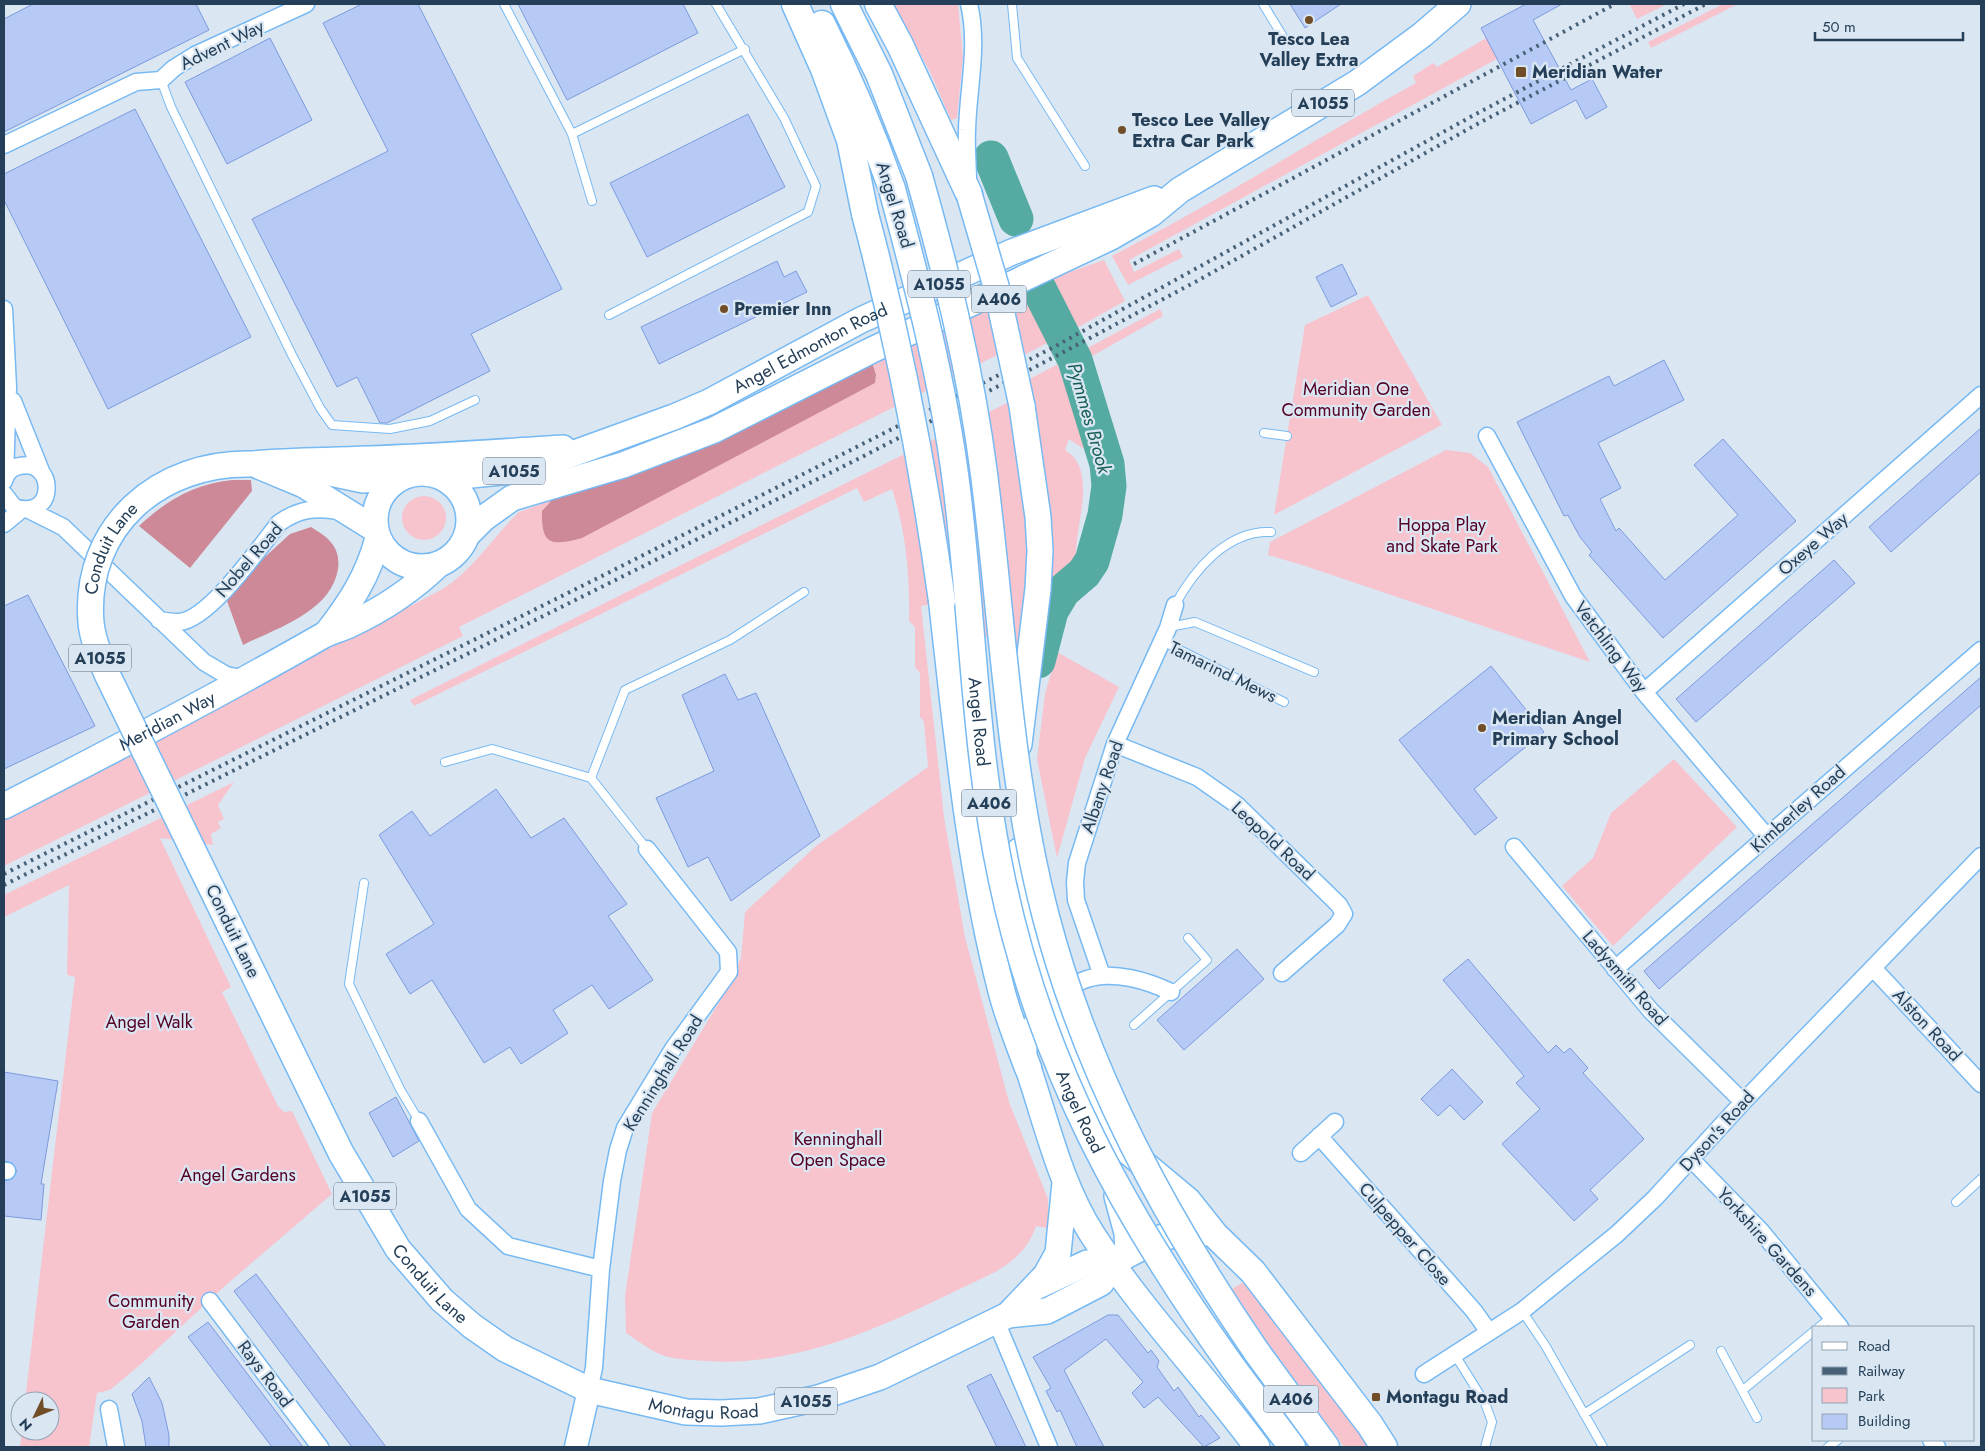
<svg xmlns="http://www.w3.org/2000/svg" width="1985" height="1451" viewBox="0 0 1985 1451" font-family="Jost,sans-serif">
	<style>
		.green { fill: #f7c4ce }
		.forest { fill: #cd8997 }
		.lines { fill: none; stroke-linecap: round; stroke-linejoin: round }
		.river { stroke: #55aba1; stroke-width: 35 }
		.building { fill: #b7caf5; stroke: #7c9ade }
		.service-casing { stroke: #77b9f2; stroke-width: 10 }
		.minor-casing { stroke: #77b9f2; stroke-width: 19 }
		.secondary-casing { stroke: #77b9f2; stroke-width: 25 }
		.primary-casing { stroke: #77b9f2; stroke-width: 28 }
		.trunk-casing { stroke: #77b9f2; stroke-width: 29 }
		.service { stroke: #fff; stroke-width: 8 }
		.minor { stroke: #fff; stroke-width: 16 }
		.secondary { stroke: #fff; stroke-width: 22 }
		.primary { stroke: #fff; stroke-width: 25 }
		.trunk { stroke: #fff; stroke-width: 26 }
		.rail { stroke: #486176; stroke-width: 4; stroke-dasharray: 2.5 5; stroke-linecap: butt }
		.primary-bridge-casing { stroke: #77b9f2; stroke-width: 28; stroke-linecap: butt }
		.trunk-bridge-casing { stroke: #77b9f2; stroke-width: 29; stroke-linecap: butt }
		.primary-bridge { stroke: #fff; stroke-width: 25 }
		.trunk-bridge { stroke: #fff; stroke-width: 26 }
		.poi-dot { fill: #724e28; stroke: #dae7f3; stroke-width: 2 }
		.labels { text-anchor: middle; stroke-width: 4.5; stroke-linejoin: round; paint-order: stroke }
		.shield { fill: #dae7f3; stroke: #5b7186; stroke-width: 1 }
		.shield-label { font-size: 16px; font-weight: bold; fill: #243f57 }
		.poi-label { font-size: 18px; font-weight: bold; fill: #243f57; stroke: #dae7f3; text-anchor: start }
		.street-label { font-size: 18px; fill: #243f57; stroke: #dae7f3 }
		.park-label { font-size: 18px; fill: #550122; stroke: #dae7f3 }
		.water-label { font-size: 19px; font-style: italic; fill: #175e58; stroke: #dae7f3 }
	</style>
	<rect width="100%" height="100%" fill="#dae7f3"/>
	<path class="green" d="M894 4H958L963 57 957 118 951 120 930 72Z
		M1632 4H1667L1637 19 1630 5Z
		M1723 4H1738L1651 48 1648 42Z
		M1493 34 1504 55 1129 260 1134 272 1179 249 1183 257 1128 285 1112 256C1216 203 1314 139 1416 83L1413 76 1433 63 1437 67Z
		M1104 260 1125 301 1073 330 1047 280Z
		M1023 288 1051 341 1007 364 1001 353 459 627 463 636 4 866V817L441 590C472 571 493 537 519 512L875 383 876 375 872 362Z
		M1368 295 1442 425 1274 515 1305 325Z
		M1160 309 1163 316 1087 359 1084 350Z
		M1062 362 1094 462 1087 451 1069 439 1065 450C1100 471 1073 528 1076 562 1036 595 1025 618 1014 668L954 600 921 606 944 817 965 937 1009 1102 1048 1199V1228L1036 1226C1029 1248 1015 1260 995 1272 905 1315 810 1368 707 1361 692 1360 676 1360 662 1355 649 1350 637 1340 626 1333L625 1296 652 1113 721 999 741 958 745 912 816 846 928 767 924 722 920 717V673L915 667V627L909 621C910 577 906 531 892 489L864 502 857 488 414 706 410 700 1023 395 1018 385Z
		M1446 450 1470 453 1488 467 1590 662 1305 566 1268 555 1270 542Z
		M402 518a22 22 0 1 1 44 0a22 22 0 1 1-44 0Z
		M1057 652 1119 687 1085 758 1057 858 1037 759 1045 694Z
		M1674 759 1737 827 1613 946 1562 886 1593 858 1611 813Z
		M234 782 218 805 224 819 218 822 221 828 211 834 213 845 160 838 231 987 222 992 278 1106 284 1112 292 1111 332 1194 226 1285 141 1364 110 1390 97 1393 89 1447H20L22 1431H50V1401H25L75 977 67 975 69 885 4 917V895Z
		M1245 1281 1372 1447H1344L1268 1343 1232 1289Z"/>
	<path class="forest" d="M872 362 876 375 875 383 582 538C552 546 541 546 542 511L553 499Z
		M232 480H251L252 491 190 568 139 526C167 500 194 484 232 480Z
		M311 527C328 537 341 547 338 569 331 612 277 628 243 645L227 601 255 566 290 534Z"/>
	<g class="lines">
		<path class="river" d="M991 158 1016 219
			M1037 285 1075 360 1107 464 1109 486 1105 515 1092 561 1084 573 1063 591 1051 611 1038 661"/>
	</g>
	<path class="building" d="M33 4H196L209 30 4 132V19Z
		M362 4H418L562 289 471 334 490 371 387 423H380L357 377 337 387 252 219 388 151 323 23Z
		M518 4H683L698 33 567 100Z
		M1290 4H1341L1305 28Z
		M1526 4H1562L1533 20 1571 90 1592 79 1607 107 1586 119 1576 100 1531 124 1481 28Z
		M270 38 312 120 227 164 185 82Z
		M135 109 251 337 108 409 4 200V174Z
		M748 114 785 187 647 257 610 183Z
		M777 261 784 277 796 271 807 292 659 364 641 327Z
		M1342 264 1357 294 1331 307 1316 277Z
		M1664 360 1684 400 1598 443 1621 488 1600 499 1616 531 1619 528 1665 580 1738 515 1694 465 1723 439 1796 521 1663 638 1589 555 1592 552 1580 537 1568 515 1564 516 1517 422 1609 376 1614 386Z
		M1981 428V472L1891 552 1869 527Z
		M1834 560 1855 583 1696 722 1676 699Z
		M28 595 95 726 4 769V606Z
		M1491 666 1544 732 1474 789 1497 818 1475 835 1399 740Z
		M725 674 738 700 756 693 820 836 731 901 708 857 688 867 656 798 714 771 682 695Z
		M1981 677V705L1659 989 1644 971Z
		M496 789 531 838 564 818 627 904 608 916 653 980 609 1009 592 985 553 1010 568 1033 521 1064 510 1047 484 1063 432 980 410 994 386 954 434 924 379 835 412 811 430 836Z
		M1237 949 1264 979 1184 1050 1157 1020Z
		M1468 959 1548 1053 1556 1045 1564 1053 1570 1048 1588 1068 1583 1073 1644 1139 1590 1190 1598 1199 1574 1221 1502 1144 1540 1109 1516 1083 1524 1076 1443 980Z
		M1452 1069 1483 1102 1464 1120 1450 1105 1438 1116 1421 1099Z
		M4 1072 58 1081 41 1184H44L41 1220 4 1216V1181L12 1179 17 1171 12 1163 4 1161Z
		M396 1097 419 1141 393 1157 369 1113Z
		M256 1274 386 1447H352L234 1291Z
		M1108 1315H1118L1148 1353 1151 1350 1159 1361 1157 1367 1174 1391 1178 1387 1199 1417 1201 1415 1220 1438 1204 1447 1158 1397 1144 1408 1132 1393 1143 1382 1106 1339 1064 1370 1104 1447H1077L1060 1410 1057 1412 1046 1391 1051 1388 1033 1357Z
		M208 1322 303 1447H272L188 1337Z
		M991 1374 1026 1447H997L967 1386Z
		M149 1377 162 1403 169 1435V1447H146L142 1421 132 1394Z"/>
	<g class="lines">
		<g class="service-casing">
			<path id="service" d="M504 4 572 134 745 49
				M1012 4 1017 58 1085 166
				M1263 4 1285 40
				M161 80 171 107 292 355 320 408 332 425 390 429 430 421 475 400
				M572 134 592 201
				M609 315 808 212 816 186 784 118 716 4
				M1264 433 1287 436
				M1175 605C1194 570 1227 530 1271 532
				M1169 627 1195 622 1314 672
				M1162 641 1284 702
				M445 762 492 749 591 778 647 849
				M591 778 625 690 730 640 804 592
				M364 883 349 984 400 1089 419 1121
				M1134 1025 1207 960 1188 938
				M1956 1202 1981 1179
				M1522 1311 1545 1345 1603 1447
				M1819 1327 1832 1317
				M1721 1351 1757 1418
				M1455 1355 1485 1403 1492 1422 1485 1447
				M1743 1390 1814 1331
				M1584 1414 1690 1345
				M1828 1447 1838 1440"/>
		</g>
		<g class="minor-casing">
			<path id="minor" d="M4 145 136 82 161 80 174 68 195 55 306 4
				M968 181C968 164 966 147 967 130 968 88 979 46 969 4
				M4 309 8 387 5 477
				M13 401 41 471
				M1487 436 1573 596 1644 692 1767 837
				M4 481C6 473 12 467 20 466 56 458 57 522 14 507L4 494
				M29 510 63 527 204 662 226 675 248 679
				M4 524 21 510
				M159 620C165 621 172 622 179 622 209 620 260 547 279 523 299 509 315 507 339 511
				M1644 692 1981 395
				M1115 744 1197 777 1237 805 1339 905 1344 914 1337 925 1282 973
				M1514 847 1651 1011 1743 1102
				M1873 968 1981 1084
				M1615 969 1981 650
				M1102 976 1076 900 1075 882 1077 863 1115 744 1168 628 1175 605
				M1059 992C1068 988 1078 982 1087 979 1113 970 1148 981 1171 992
				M1028 1057 1030 1026 1040 1007
				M419 1121 468 1209 508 1246 601 1269
				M1319 1136 1474 1311 1489 1332
				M1301 1153 1335 1122
				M1692 1160 1761 1231 1840 1327
				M4 1171H7
				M210 1301 320 1447
				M996 1321 1049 1447
				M1424 1374 1522 1311 1617 1234 1655 1198 1743 1102 1981 856
				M589 1390 594 1368 601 1269 612 1181 618 1150 625 1128 673 1049 729 972 728 952 647 849
				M109 1409 116 1447
				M1931 1440 1937 1447"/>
		</g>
		<g class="secondary-casing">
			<path id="secondary" d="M576 1447 589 1390"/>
		</g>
		<g class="primary-casing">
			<g id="primary">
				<path d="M253 464C292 460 329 461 368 459 433 457 498 452 563 448"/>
				<path d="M256 465 304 485 375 529"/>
				<path d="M311 469 363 480 406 475"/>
				<circle cx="422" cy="520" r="47"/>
				<path id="s1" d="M434 474 471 475 521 470 550 462 674 417 709 402 861 320 1012 252 1154 199"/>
				<path d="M468 534 484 518 512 498 623 465 714 430 870 351 1111 237 1151 214 1180 190 1357 83 1422 35 1458 4"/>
				<path d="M327 633C351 602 368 576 378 538"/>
				<path d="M1019 744 1038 589 1040 551 1038 517 1022 406"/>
				<path id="s2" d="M4 806C112 751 219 695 324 635 332 631 341 629 349 625 382 610 413 589 439 564"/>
				<path d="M1019 851C1031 918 1041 987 1066 1051 1079 1085 1101 1115 1108 1152"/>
				<path id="s3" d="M229 924 341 1153 398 1249 442 1300 472 1326 505 1349 589 1390 686 1412 721 1413 759 1411 818 1398 880 1377 1008 1315 1046 1275 1058 1253 1065 1183"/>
				<path d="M1028 1068C1047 1124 1060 1184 1092 1234 1141 1310 1204 1375 1257 1447"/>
				<path d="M1038 1286 1087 1263 1114 1265"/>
				<path d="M1008 1315 1047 1311 1101 1283 1114 1265 1128 1254 1127 1233 1117 1196"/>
			</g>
		</g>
		<g class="trunk-casing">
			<path id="trunk" d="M795 4 824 69 850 140 865 214
				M844 4 879 74 919 176
				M878 4 900 45 969 194
				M822 24C849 78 872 132 892 189
				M942 601C957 732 969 865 1002 993 1009 1019 1019 1044 1028 1068
				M1104 1131 1188 1201 1215 1235 1253 1272 1370 1425 1384 1447
				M1128 1254C1152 1242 1174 1229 1202 1233
				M1256 1351 1326 1447
				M1233 1368 1292 1447"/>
		</g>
		<use href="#service" class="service"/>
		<use href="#minor" class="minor"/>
		<use href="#secondary" class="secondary"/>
		<use href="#primary" class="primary"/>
		<use href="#trunk" class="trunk"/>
		<path class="rail" d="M1134 264 1615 4
			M4 874 596 579 1054 347 1474 115 1684 4
			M4 885 860 458 1058 355 1197 281 1479 123 1706 4"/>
		<g class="primary-bridge-casing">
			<g id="primary-bridge">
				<path d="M969 194 996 286 1022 406"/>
				<path id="s4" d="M229 924 107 674C100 658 93 641 91 623 83 526 160 461 253 464"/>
			</g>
		</g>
		<g class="trunk-bridge-casing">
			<g id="trunk-bridge">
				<path d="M919 176C947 275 971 372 984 474 1003 622 1008 772 1046 917 1087 1074 1165 1218 1256 1351"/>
				<path id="s5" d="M892 189C918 286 943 382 956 482 973 614 974 749 1002 880 1041 1066 1124 1216 1233 1368"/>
				<path d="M865 214C899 341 924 471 942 601"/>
			</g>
		</g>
		<use href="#primary-bridge" class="primary-bridge"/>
		<use href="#trunk-bridge" class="trunk-bridge"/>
	</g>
	<g class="poi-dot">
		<circle cx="1309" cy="20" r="5"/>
		<rect x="1515" y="66" width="12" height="12" rx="2.5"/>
		<circle cx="1122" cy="130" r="5"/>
		<circle cx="724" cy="309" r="5"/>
		<circle cx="1482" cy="728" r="5"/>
		<rect x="1371" y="1392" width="10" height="10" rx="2.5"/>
	</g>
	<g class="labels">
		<g class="shield">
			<rect x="1292" y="89.5" width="62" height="27" rx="4"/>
			<rect x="908" y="270.5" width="62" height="27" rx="4"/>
			<rect x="971.5" y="285.5" width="55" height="27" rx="4"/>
			<rect x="483" y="457.5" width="62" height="27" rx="4"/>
			<rect x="69" y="644.5" width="62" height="27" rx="4"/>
			<rect x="961.5" y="789.5" width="55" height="27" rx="4"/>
			<rect x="334" y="1182.5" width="62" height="27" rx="4"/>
			<rect x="1263.5" y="1385.5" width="55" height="27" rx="4"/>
			<rect x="775" y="1387.5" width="62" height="27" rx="4"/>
		</g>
		<g class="shield-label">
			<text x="1323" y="109">A1055</text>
			<text x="939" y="290">A1055</text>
			<text x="999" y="305">A406</text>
			<text x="514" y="477">A1055</text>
			<text x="100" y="664">A1055</text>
			<text x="989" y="809">A406</text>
			<text x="365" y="1202">A1055</text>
			<text x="1291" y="1405">A406</text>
			<text x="806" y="1407">A1055</text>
		</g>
		<g class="poi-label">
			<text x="1309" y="45" text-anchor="middle">Tesco Lea<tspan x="1309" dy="21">Valley Extra</tspan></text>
			<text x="1532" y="78">Meridian Water</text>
			<text x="1132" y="126">Tesco Lee Valley<tspan x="1132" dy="21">Extra Car Park</tspan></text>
			<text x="734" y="315">Premier Inn</text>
			<text x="1492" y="724">Meridian Angel<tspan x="1492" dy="21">Primary School</tspan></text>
			<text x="1386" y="1403">Montagu Road</text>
		</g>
		<g class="street-label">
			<text transform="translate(222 45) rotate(-26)" y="6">Advent Way</text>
			<text transform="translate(895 205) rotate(73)" y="6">Angel Road</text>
			<text dy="6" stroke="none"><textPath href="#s1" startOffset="402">Angel Edmonton Road</textPath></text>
			<text transform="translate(1813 544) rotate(-41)" y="6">Oxeye Way</text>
			<text dy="6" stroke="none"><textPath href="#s4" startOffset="411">Conduit Lane</textPath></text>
			<text transform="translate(249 560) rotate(-49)" y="6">Nobel Road</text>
			<text transform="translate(1611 647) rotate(53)" y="6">Vetchling Way</text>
			<text transform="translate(1223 672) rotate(26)" y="6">Tamarind Mews</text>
			<text dy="6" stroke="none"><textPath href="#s2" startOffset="184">Meridian Way</textPath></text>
			<text dy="6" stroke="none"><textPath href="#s5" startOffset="541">Angel Road</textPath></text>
			<text transform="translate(1102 787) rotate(-71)" y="6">Albany Road</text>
			<text transform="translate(1798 809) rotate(-42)" y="6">Kimberley Road</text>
			<text transform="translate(1273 841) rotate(43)" y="6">Leopold Road</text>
			<text transform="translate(233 931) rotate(64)" y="6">Conduit Lane</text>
			<text transform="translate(1625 978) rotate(49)" y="6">Ladysmith Road</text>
			<text transform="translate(1927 1025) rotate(47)" y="6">Alston Road</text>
			<text transform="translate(663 1073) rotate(-58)" y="6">Kenninghall Road</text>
			<text dy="6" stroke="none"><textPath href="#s5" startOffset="946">Angel Road</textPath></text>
			<text transform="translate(1717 1131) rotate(-48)" y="6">Dyson's Road</text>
			<text transform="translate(1405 1234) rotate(49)" y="6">Culpepper Close</text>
			<text transform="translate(1767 1242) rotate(48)" y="6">Yorkshire Gardens</text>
			<text dy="6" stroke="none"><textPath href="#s3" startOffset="414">Conduit Lane</textPath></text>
			<text transform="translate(265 1374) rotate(53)" y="6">Rays Road</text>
			<text dy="6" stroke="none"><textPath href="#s3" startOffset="724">Montagu Road</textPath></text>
		</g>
		<g class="park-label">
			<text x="1356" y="395">Meridian One<tspan x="1356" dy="21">Community Garden</tspan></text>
			<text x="1442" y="531">Hoppa Play<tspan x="1442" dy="21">and Skate Park</tspan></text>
			<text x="149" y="1028">Angel Walk</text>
			<text x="838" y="1145">Kenninghall<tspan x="838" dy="21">Open Space</tspan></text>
			<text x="238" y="1181">Angel Gardens</text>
			<text x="151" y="1307">Community<tspan x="151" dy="21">Garden</tspan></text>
		</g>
		<g class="water-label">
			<text transform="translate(1090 418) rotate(74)" y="7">Pymmes Brook</text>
		</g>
	</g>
	<rect width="1985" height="1451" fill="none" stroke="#243f57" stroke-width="10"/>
	<rect x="1812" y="1326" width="162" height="115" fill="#dae7f3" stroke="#91a4b5"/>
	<rect x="1822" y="1342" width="25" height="8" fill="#ffffff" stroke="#91a4b5"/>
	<text x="1858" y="1351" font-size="15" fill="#243f57">Road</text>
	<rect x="1822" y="1367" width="25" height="8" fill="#486176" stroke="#91a4b5"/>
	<text x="1858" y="1376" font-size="15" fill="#243f57">Railway</text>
	<rect x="1822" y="1388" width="25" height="15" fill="#f7c4ce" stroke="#91a4b5"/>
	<text x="1858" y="1401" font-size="15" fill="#243f57">Park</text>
	<rect x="1822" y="1414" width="25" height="15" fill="#b7caf5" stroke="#91a4b5"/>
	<text x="1858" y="1426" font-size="15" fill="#243f57">Building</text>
	<g transform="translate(35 1416) rotate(227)"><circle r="24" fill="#dae7f3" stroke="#91a4b5"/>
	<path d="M0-4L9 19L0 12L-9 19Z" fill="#724e28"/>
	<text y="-8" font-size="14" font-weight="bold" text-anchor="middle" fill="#243f57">N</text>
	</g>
	<path d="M1815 32v8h148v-8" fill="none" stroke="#243f57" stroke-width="2.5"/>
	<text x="1822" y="32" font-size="15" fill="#243f57" stroke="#dae7f3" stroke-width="4" paint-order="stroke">50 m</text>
</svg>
